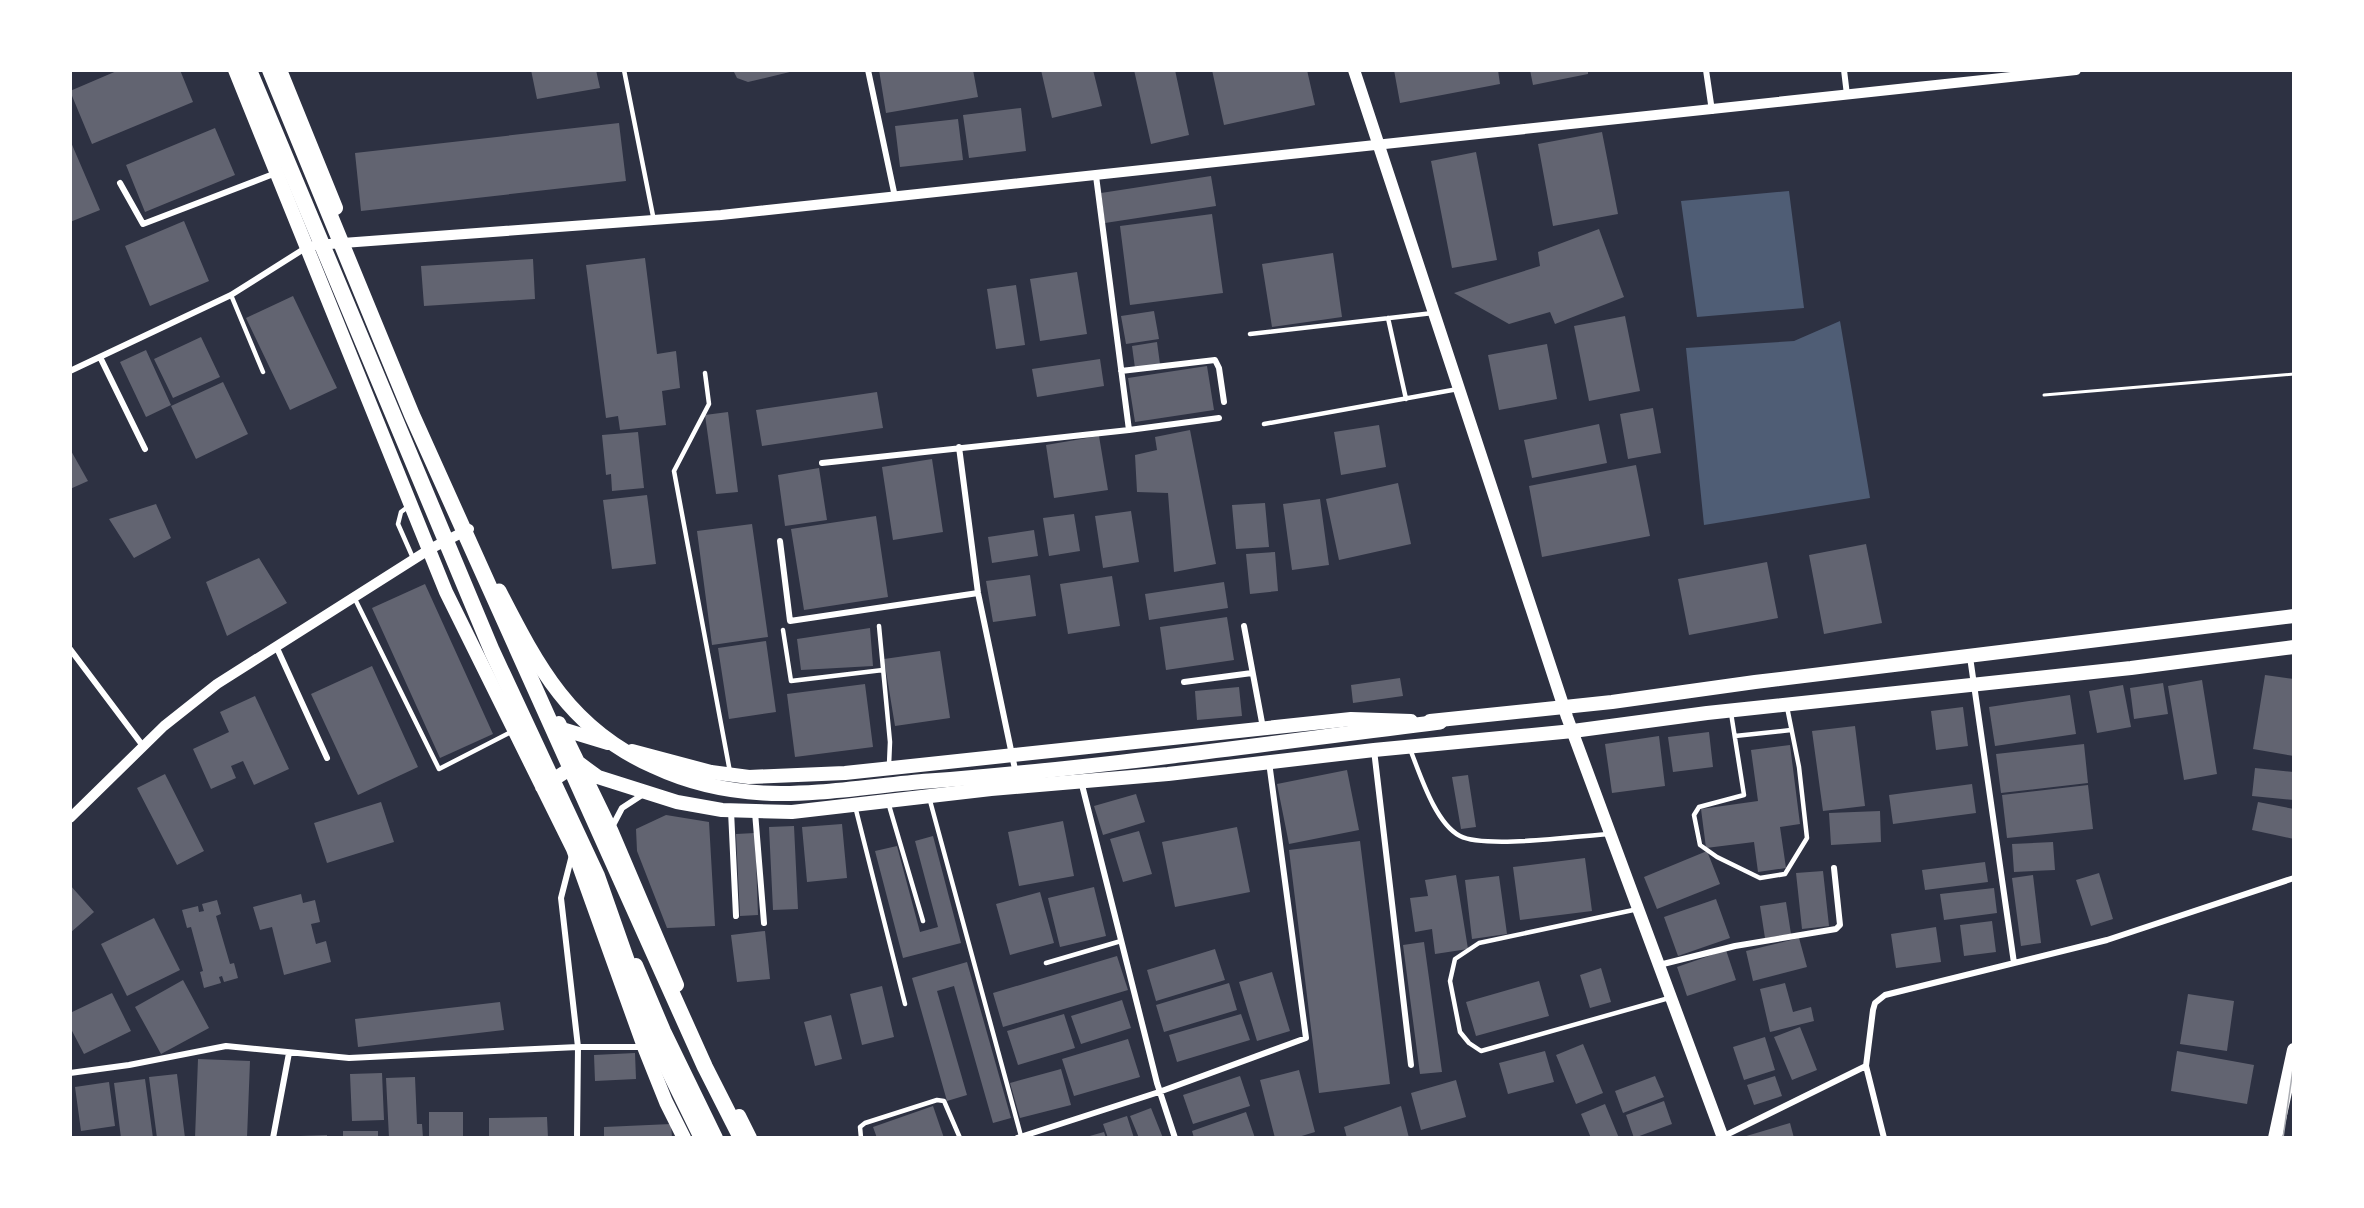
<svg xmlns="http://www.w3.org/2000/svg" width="2364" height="1208" viewBox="0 0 2364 1208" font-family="'Public Sans',sans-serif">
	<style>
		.water { fill: #4f5d75 }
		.building { fill: #626471 }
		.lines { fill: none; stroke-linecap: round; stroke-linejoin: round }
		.path { stroke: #fff; stroke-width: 3 }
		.service { stroke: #fff; stroke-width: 4.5 }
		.minor { stroke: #fff; stroke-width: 6 }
		.tertiary { stroke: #fff; stroke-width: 10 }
		.secondary { stroke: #fff; stroke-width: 12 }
		.primary { stroke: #fff; stroke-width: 14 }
		.trunk { stroke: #fff; stroke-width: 15 }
		.motorway { stroke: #fff; stroke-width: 16 }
		.tram { stroke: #abadb3; stroke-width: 1.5 }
	</style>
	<rect width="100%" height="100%" fill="#2d3142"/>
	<path class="water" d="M1789 191 1804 308 1697 317 1681 201Z
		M1840 321 1870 498 1704 525 1686 348 1794 341Z"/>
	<path class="building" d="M119 70H180L193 102 92 144 70 91Z
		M531 70H596L600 88 537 99Z
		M733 70H794V71L748 82 737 78Z
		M879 70H973L978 97 886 113Z
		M1041 70H1093L1102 106 1052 118Z
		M1134 70H1175L1189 135 1151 144Z
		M1212 70H1307L1315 105 1224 125Z
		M1394 70H1498L1500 84 1400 103Z
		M1530 70H1588V74L1533 85Z
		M1021 108 1026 151 969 158 963 115Z
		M958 119 963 160 900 167 895 126Z
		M619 123 626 181 361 211 355 153Z
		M215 128 235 175 145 212 126 165Z
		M1602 132 1618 214 1553 226 1538 144Z
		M70 140 100 210 70 222Z
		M1476 152 1497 260 1452 268 1431 161Z
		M1211 176 1216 206 1105 223 1101 193Z
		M1212 214 1223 293 1130 305 1120 226Z
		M184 221 209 281 150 306 125 246Z
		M1599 229 1624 297 1555 324 1550 312 1509 324 1454 293 1540 266 1538 252Z
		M1333 253 1342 317 1272 327 1262 264Z
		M645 258 657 354 676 351 680 388 662 391 666 425 620 430 618 416 606 418 586 265Z
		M533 259 535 299 424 306 421 266Z
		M1077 272 1087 334 1040 341 1030 279Z
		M1016 285 1025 345 996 349 987 289Z
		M293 296 337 388 290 410 246 318Z
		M1154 311 1159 339 1126 344 1121 316Z
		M1625 316 1640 391 1589 401 1574 326Z
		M201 337 220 377 173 398 154 359Z
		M1157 342 1160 364 1135 368 1132 346Z
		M1547 344 1557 399 1499 410 1488 355Z
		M146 350 171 405 146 417 120 362Z
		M1100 359 1104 386 1037 397 1032 369Z
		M1207 366 1214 410 1135 422 1128 378Z
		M223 382 248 434 196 459 171 406Z
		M877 392 883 428 762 446 756 410Z
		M1653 408 1661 453 1628 459 1620 414Z
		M728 412 738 492 716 494 705 415Z
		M1599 424 1607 463 1532 478 1524 440Z
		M1379 425 1386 467 1341 475 1334 432Z
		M1190 430 1216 564 1174 572 1168 493 1137 492 1135 455 1157 450 1155 437Z
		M638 432 644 488 612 491 611 474 606 475 602 435Z
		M1099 436 1108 490 1054 498 1046 445Z
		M70 449 88 481 70 489Z
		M932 459 943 532 893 540 882 467Z
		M1636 465 1650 536 1542 557 1529 486Z
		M819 468 827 520 785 526 778 475Z
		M1398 483 1411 544 1339 560 1326 499Z
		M647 495 656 564 612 569 603 500Z
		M1320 499 1329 565 1292 570 1283 504Z
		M1265 503 1269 547 1236 549 1232 505Z
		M156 504 171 538 134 558 109 519Z
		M1131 511 1139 562 1103 568 1095 516Z
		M1074 514 1080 551 1049 556 1043 518Z
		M876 516 888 597 804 610 791 529Z
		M752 524 768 637 712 645 697 531Z
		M1034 530 1038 556 992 563 988 537Z
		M1866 544 1882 623 1824 634 1809 555Z
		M1275 552 1278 591 1250 594 1246 554Z
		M259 558 287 603 227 636 206 582Z
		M1767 562 1778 618 1689 635 1678 579Z
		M1030 575 1036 616 993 622 986 581Z
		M1112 576 1120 626 1068 634 1060 584Z
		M1224 582 1228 608 1149 620 1145 594Z
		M425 584 493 734 440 758 372 608Z
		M1227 617 1234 660 1166 670 1160 627Z
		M870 628 873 666 801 670 797 639Z
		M766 641 776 712 729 719 718 648Z
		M940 651 950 718 895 726 884 659Z
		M372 666 418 767 358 795 311 694Z
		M2265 675 2294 679V756L2253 749Z
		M1400 678 1403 696 1353 703 1351 685Z
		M2202 680 2217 774 2184 780 2168 686Z
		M2163 683 2168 714 2134 719 2130 688Z
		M865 684 873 747 795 757 787 694Z
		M2123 685 2131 727 2097 733 2089 691Z
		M1239 687 1242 716 1197 720 1195 691Z
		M2070 695 2076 734 1995 746 1989 707Z
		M255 696 289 769 254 785 243 761 231 766 236 778 211 789 193 749 229 732 220 712Z
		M1963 707 1968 746 1936 750 1931 711Z
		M1855 726 1865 806 1823 811 1812 731Z
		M1709 732 1713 767 1673 772 1668 737Z
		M1659 736 1665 786 1612 793 1605 744Z
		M2084 744 2088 783 2001 793 1996 754Z
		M1790 745 1800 824 1780 827 1786 868 1758 872 1754 842 1706 848 1701 809 1758 801 1751 750Z
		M2255 768 2294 772V800L2252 796Z
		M1347 770 1359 830 1289 844 1277 784Z
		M165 774 204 851 177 865 137 788Z
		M1468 775 1476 827 1461 829 1452 777Z
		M1972 784 1976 813 1893 824 1889 795Z
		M2088 785 2093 829 2007 838 2002 795Z
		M1136 794 1145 822 1103 835 1094 806Z
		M381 802 394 842 327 863 314 823Z
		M2258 802 2294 809V839L2252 830Z
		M1880 811 1881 842 1831 845 1829 813Z
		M666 815 709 822 715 926 667 928 637 851 636 829Z
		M1063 821 1074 876 1019 886 1008 832Z
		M842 824 847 878 807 882 802 827Z
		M794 826 798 909 773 910 769 827Z
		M1237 827 1250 892 1175 907 1162 842Z
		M1139 831 1152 874 1123 882 1110 839Z
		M755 833 758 915 740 916 736 834Z
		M933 836 961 943 903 958 875 851 897 846 920 932 938 927 915 841Z
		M1360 841 1390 1084 1319 1093 1289 850Z
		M2053 842 2055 870 2014 872 2012 844Z
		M1707 851 1720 884 1657 909 1644 877Z
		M1585 858 1592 911 1520 920 1513 867Z
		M1985 862 1988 882 1925 890 1922 870Z
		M1823 871 1829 926 1802 929 1796 873Z
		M2099 873 2113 919 2091 926 2076 880Z
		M1456 875 1468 949 1435 954 1432 929 1415 932 1410 898 1428 896 1425 880Z
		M2033 875 2041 943 2021 946 2012 878Z
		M1499 876 1507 934 1472 939 1465 880Z
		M70 885 94 912 70 933Z
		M1094 887 1106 936 1060 947 1048 898Z
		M1994 888 1997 913 1944 920 1940 894Z
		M1040 892 1054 943 1010 955 996 904Z
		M301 894 303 903 315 900 320 922 311 924 316 944 326 941 331 962 284 975 272 927 260 930 253 907Z
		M1716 899 1730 938 1678 956 1664 917Z
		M217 900 221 914 216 916 230 964 234 963 238 978 224 982 222 976 219 977 221 983 204 988 200 972 203 971 191 927 187 928 182 910 198 906 199 912 204 911 202 904Z
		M1786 902 1791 934 1765 938 1760 906Z
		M154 918 180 970 127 996 101 944Z
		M1992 921 1996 952 1964 956 1960 925Z
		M1936 927 1941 962 1896 968 1891 934Z
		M765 931 770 979 737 982 731 935Z
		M1799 938 1807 967 1753 981 1746 951Z
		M1424 942 1442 1072 1420 1074 1403 945Z
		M1215 949 1225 980 1156 1001 1147 970Z
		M1726 950 1736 980 1687 996 1677 967Z
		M1117 956 1128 990 1003 1027 993 993Z
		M967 962 1011 1118 993 1123 954 986 937 991 967 1095 947 1101 912 978Z
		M1601 968 1611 1002 1590 1008 1580 975Z
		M1272 972 1290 1031 1257 1041 1239 982Z
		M183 980 209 1028 161 1054 135 1007Z
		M1539 981 1549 1016 1476 1036 1466 1002Z
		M1229 983 1237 1010 1164 1032 1156 1005Z
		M1785 983 1793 1012 1811 1007 1814 1021 1770 1032 1760 989Z
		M882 986 894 1037 862 1045 850 994Z
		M112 993 131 1031 84 1054 70 1027V1013Z
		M2188 994 2234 1001 2227 1051 2180 1044Z
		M1122 1000 1131 1028 1081 1044 1071 1016Z
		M500 1002 504 1030 358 1047 355 1019Z
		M1064 1014 1075 1048 1018 1065 1007 1031Z
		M1241 1014 1250 1040 1177 1062 1169 1035Z
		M831 1015 842 1059 815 1066 804 1022Z
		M1800 1027 1817 1070 1792 1080 1774 1037Z
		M1765 1037 1775 1070 1744 1080 1733 1047Z
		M1128 1039 1140 1077 1074 1096 1062 1059Z
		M1583 1044 1603 1093 1576 1104 1556 1055Z
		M1545 1051 1554 1082 1508 1094 1499 1063Z
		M2177 1051 2254 1065 2247 1104 2171 1091Z
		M635 1053 636 1079 595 1081 594 1055Z
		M198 1059 250 1061 247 1138H195Z
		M1061 1069 1071 1105 1020 1118 1010 1083Z
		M1299 1070 1315 1132 1295 1138H1275L1260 1080Z
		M382 1073 384 1120 352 1121 350 1074Z
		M177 1074 185 1138H157L149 1077Z
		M1240 1076 1250 1106 1193 1124 1183 1095Z
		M1655 1076 1664 1097 1623 1113 1615 1091Z
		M1775 1076 1782 1096 1754 1105 1747 1085Z
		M415 1077 417 1124H422L423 1138H389L386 1078Z
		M145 1079 153 1138H121L114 1083Z
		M1456 1080 1466 1117 1421 1130 1411 1093Z
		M109 1082 115 1126 81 1131 75 1087Z
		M1664 1101 1672 1124 1634 1138 1626 1115Z
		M1605 1104 1619 1138H1591L1581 1114Z
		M933 1106 944 1138H877L873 1127Z
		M1401 1106 1409 1138H1347L1344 1127Z
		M1151 1108 1163 1138H1139L1130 1116Z
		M429 1112H463V1138H429Z
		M1246 1112 1255 1138H1194L1192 1131Z
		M1127 1116 1134 1138H1108L1103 1124Z
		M547 1117 548 1138H489V1118Z
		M1790 1123 1794 1138H1743V1137Z
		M671 1124 672 1138H604V1127Z
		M343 1131H378V1138H343Z
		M1104 1132 1106 1138H1086V1137Z
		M327 1135V1138H300V1136Z"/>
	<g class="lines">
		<path class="path" d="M2044 395 2294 374"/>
		<path class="service" d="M624 70 654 221
			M231 295 263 372
			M1388 318 1406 399
			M1250 334 1433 313
			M705 373 709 404 674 471 730 772
			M1264 424 1458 389
			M409 506 401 512 398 524 413 558
			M354 597 439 769 513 731
			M879 626 890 742 889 765
			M783 630 791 681 883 670
			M1731 713 1744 795 1699 807 1694 815 1700 845 1717 857 1760 878 1785 874 1807 838 1799 767 1787 707
			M1735 736 1791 730
			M1410 749C1420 774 1435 823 1460 836 1485 849 1578 836 1610 834
			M929 797 1021 1136
			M888 802 923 921
			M855 806 905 1004
			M1638 909 1479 943 1455 959 1450 981 1460 1032 1469 1043 1481 1051 1669 998
			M1046 963 1121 941
			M861 1138 860 1127 865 1123 937 1100 944 1101 960 1138"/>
		<path class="minor" d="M868 70 895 197
			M1706 70 1712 111
			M1844 70 1847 95
			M120 183 143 224 276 173
			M100 357 145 449
			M70 371 231 295 307 247
			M1121 371 1215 360 1219 368 1224 402
			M1129 430 1219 418
			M959 447 978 593 1016 774
			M822 463 1129 430 1096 176
			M780 541 790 621 978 593
			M1244 626 1263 728
			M276 646 327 758
			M70 649 143 746
			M1970 657 2014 963
			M1184 682 1252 673
			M1374 750 1411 1065
			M1081 781 1157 1083 1175 1138
			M731 811 736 916
			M755 812 764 923
			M612 827 622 808 645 793
			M572 855 561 898 578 1047 577 1138
			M1659 965 1735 946 1836 929 1840 925 1834 868
			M1866 1066 1884 1138
			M70 1073 129 1065 226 1046 349 1058 578 1047H643
			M1722 1137 1866 1066 1873 1010 1875 1003 1885 995 2107 940 2294 878
			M273 1138 289 1053
			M1017 1138 1159 1092 1306 1038 1269 762"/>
		<path class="tertiary" d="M316 245 721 215 2076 70
			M70 818 164 726 217 684 430 549 469 529"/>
		<path class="secondary" d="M1354 70 1567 717 1723 1138"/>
		<path class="primary" d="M235 70 446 592 573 849 644 1047 666 1102 684 1138
			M280 70 336 208
			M1430 721 1612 702 1755 682 2294 616
			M559 723 611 830 677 985
			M562 729 608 743
			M632 751 711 772 749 777 845 773 1351 719 1411 721
			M542 787 579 763 598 777 677 802 722 810 792 812 991 789 1168 774 1374 750 1573 731 1707 713 2131 668 2294 647
			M636 965 664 1031 716 1138
			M739 1116 750 1138
			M2275 1138 2294 1050"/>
		<path class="trunk" d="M499 591C538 667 570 729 653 766 687 782 725 791 763 793 814 796 877 785 929 781 1100 768 1270 743 1440 722"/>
		<path class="motorway" d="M249 70 492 651 597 876 656 1044 702 1138
			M270 70 412 415 705 1067 741 1138"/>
		<path class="tram" d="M2283 1138 2294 1062"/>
	</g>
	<rect width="2364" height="1208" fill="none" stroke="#ffffff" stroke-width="144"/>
</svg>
